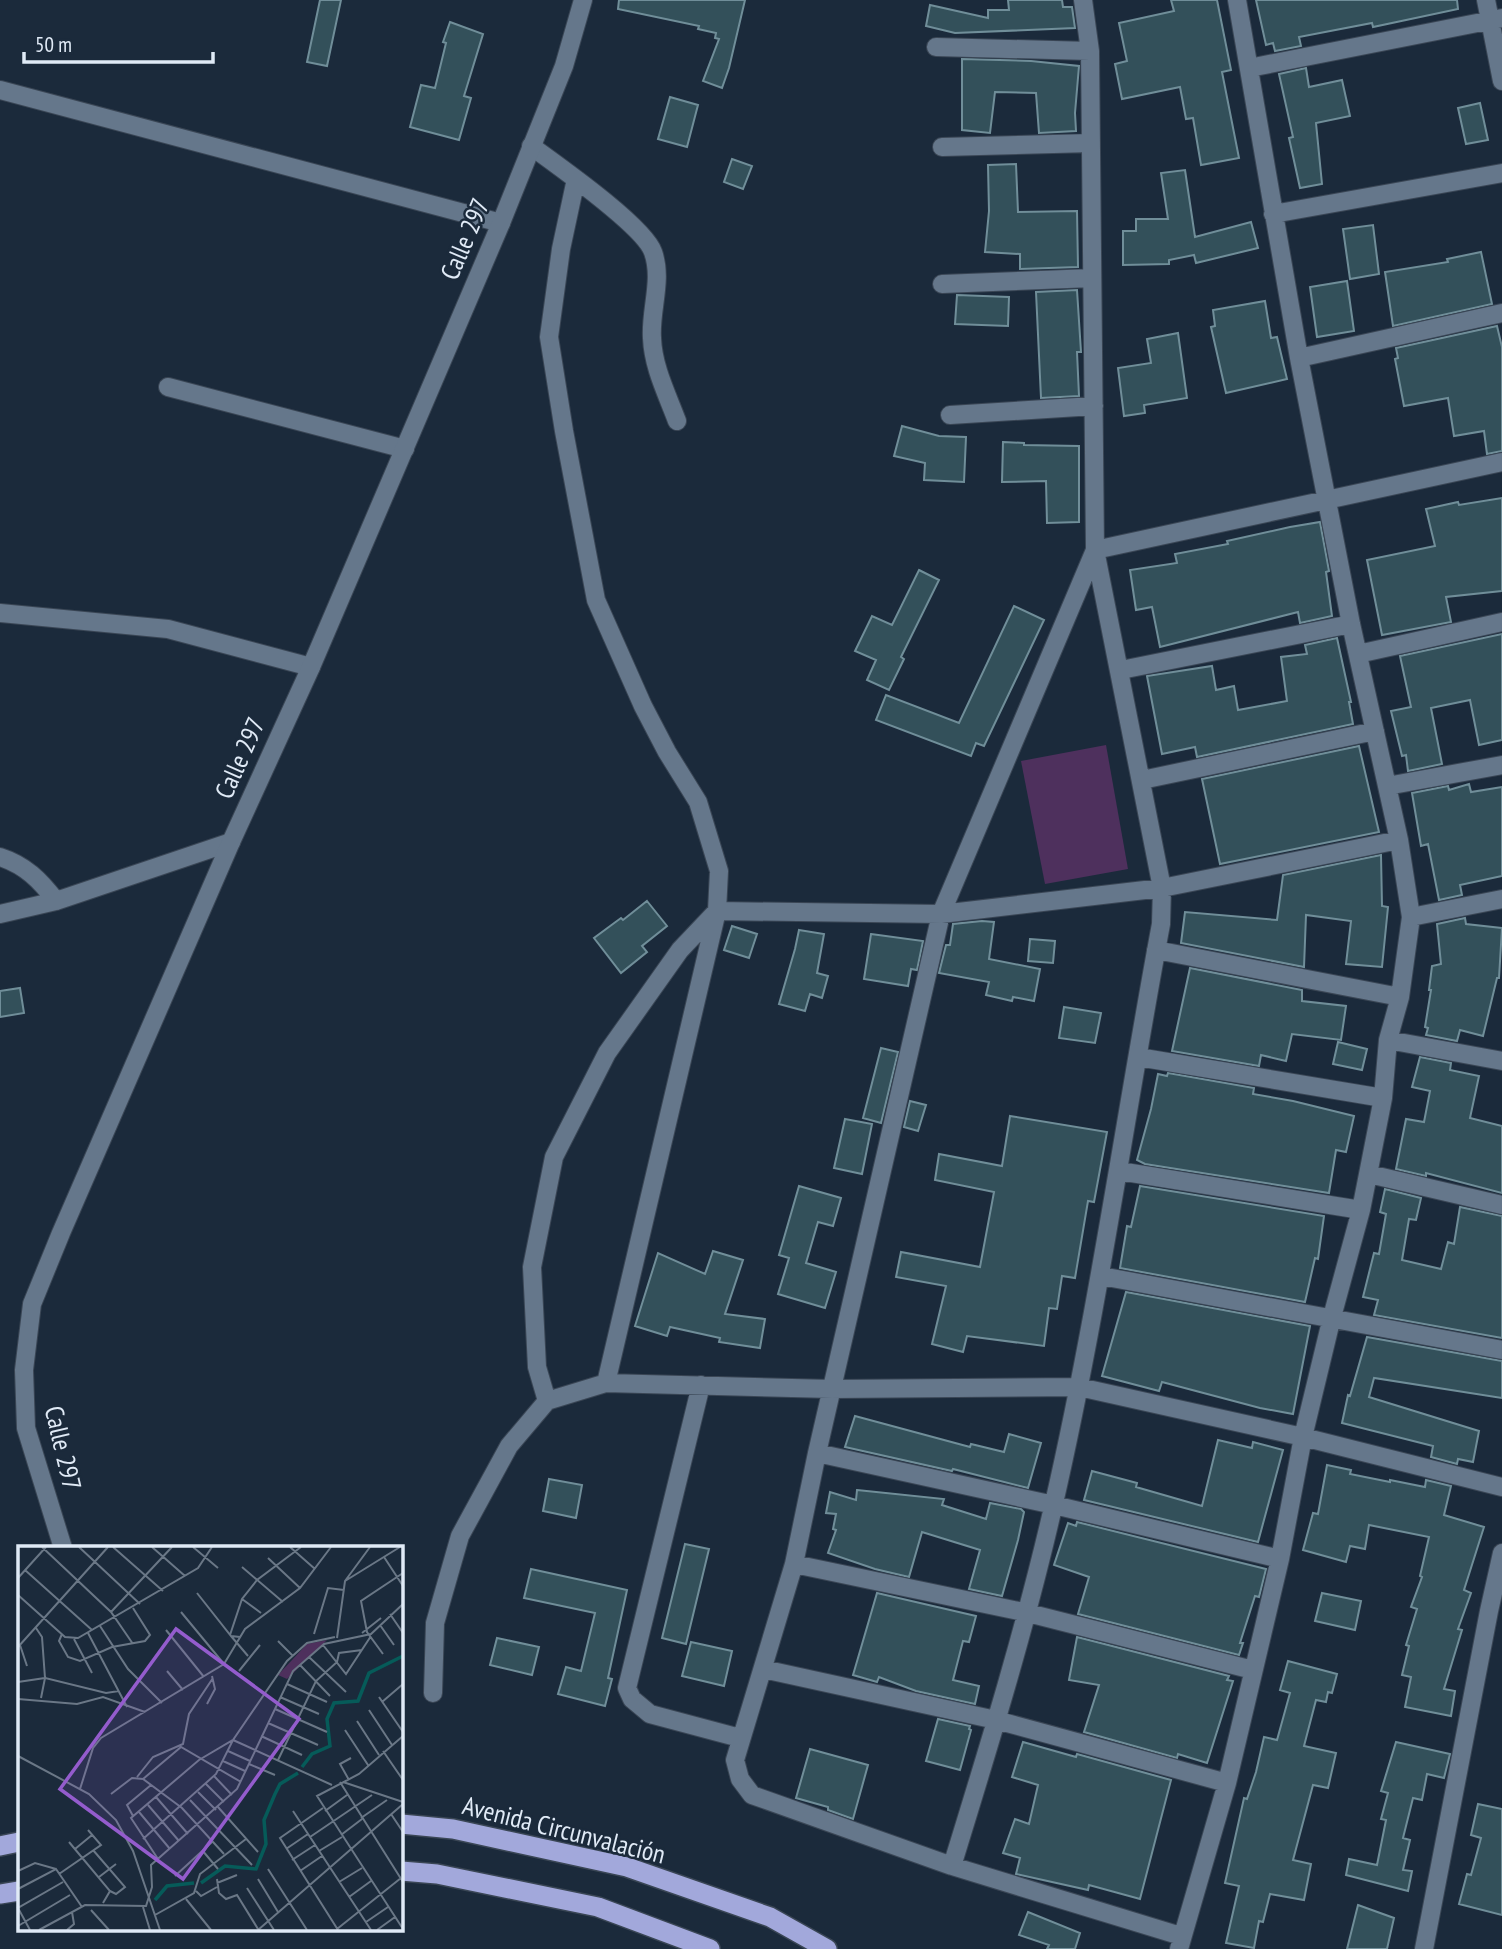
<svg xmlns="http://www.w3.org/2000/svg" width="1502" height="1949" viewBox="0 0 1502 1949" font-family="'PT Sans Narrow',sans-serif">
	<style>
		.green { fill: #4e305d }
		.building { fill: #33505a; stroke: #708e99; stroke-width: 2 }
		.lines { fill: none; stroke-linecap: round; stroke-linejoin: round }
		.minor-casing { stroke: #3a4655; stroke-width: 20 }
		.tertiary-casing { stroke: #3a4655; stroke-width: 20 }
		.trunk-casing { stroke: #3a4655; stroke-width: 22 }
		.minor { stroke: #65778b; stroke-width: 18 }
		.tertiary { stroke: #65778b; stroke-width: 18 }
		.trunk { stroke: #a2a8db; stroke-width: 19 }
		.labels { text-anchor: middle; stroke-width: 5; stroke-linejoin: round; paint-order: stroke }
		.street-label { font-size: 26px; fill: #e0eaf6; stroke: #1b2a3b }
		.inset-river { fill: none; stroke: #065b59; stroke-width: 3.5 }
		.inset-road { fill: none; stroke: #6a7786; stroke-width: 2 }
		.view { fill: #945ccd; fill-opacity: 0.15; stroke: #945ccd; stroke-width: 3.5 }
		.inset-edge { fill: none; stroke: #e0eaf6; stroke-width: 3.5 }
	</style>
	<rect width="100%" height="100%" fill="#1b2a3b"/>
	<path class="green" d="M1106 745 1128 869 1045 884 1021 761Z"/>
	<path class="building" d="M320 0H341L327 66 307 62Z
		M619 0H745L729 68 722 88 703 81 719 39 715 38 716 33 698 29 699 26 618 9Z
		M1008 0H1062L1063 7H1072L1075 28 955 33 926 26 930 5 988 18V10H1009Z
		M1171 0H1217L1231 70 1222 72 1239 158 1201 165 1193 118 1186 119 1180 87 1122 99 1115 64 1127 61 1119 23 1174 11Z
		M1256 0H1457L1458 9 1373 27 1372 23 1299 37 1301 46 1275 51 1273 43 1266 45Z
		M450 22 483 34 464 96 471 98 459 140 410 127 421 85 435 88 446 43 443 42Z
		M962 59 1031 61 1079 66 1075 113 1076 131 1039 133 1036 93 995 92 990 133 962 130Z
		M1306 68 1309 87 1342 80 1350 116 1316 123 1322 184 1300 188 1289 138 1293 137 1279 74Z
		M670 97 698 105 687 147 658 139Z
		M1480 103 1488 140 1466 144 1458 108Z
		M732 159 752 166 743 189 724 182Z
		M1016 164 1018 212 1077 211 1078 267 1020 269V254L985 252 989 211 988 165Z
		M1185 170 1195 237 1251 222 1258 248 1196 263 1194 255 1169 260V264L1123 265V231H1136V219H1168L1161 173Z
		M1373 225 1379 274 1350 279 1343 229Z
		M1481 252 1492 304 1393 326 1385 272 1448 262 1447 259Z
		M1347 281 1354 331 1317 337 1310 287Z
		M1077 290 1081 352H1077L1079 396 1041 398 1036 292Z
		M957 295 1009 297 1008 326 955 324Z
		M1265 301 1271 338 1277 337 1287 379 1226 393 1211 327 1215 326 1213 310Z
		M1497 326 1502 347V451L1487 454 1484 431 1454 436 1448 398 1404 406 1395 359 1398 358 1396 348Z
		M1178 333 1187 398 1144 405 1145 413 1124 416 1118 368 1151 363 1147 339Z
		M902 426 939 436 966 437 964 482 924 480 925 463 894 456Z
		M1003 442 1024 443V445L1079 446V522L1047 523 1046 481 1002 482Z
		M1502 498V591L1446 597 1451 622 1382 635 1367 560 1435 546 1426 509 1458 502 1459 505Z
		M1320 522 1329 571 1326 572 1332 616 1300 623 1298 612 1160 647 1152 607 1136 610 1130 570 1177 563 1175 554 1228 544 1227 541 1290 527Z
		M919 570 939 580 901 657 904 659 889 690 867 680 876 660 855 651 872 616 892 625Z
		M1014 606 1044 620 984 746 976 743 971 756 876 720 886 695 959 723Z
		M1502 634V740L1479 745 1470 700 1431 708 1442 764 1408 771 1406 755 1402 756 1391 711 1411 707 1400 656Z
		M1337 638 1351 702H1349L1353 724 1197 757 1195 747 1162 754 1147 676 1212 666 1216 690 1234 686 1238 710 1287 701 1281 657 1307 654 1305 645Z
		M1359 746 1379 832 1220 864 1202 779Z
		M1469 784 1471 792 1502 787V876L1460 885 1462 895 1439 900 1428 844 1421 846 1412 793 1448 786 1449 790Z
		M1381 855 1382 906 1388 907 1382 967 1346 964 1351 921 1306 915 1304 967 1181 943 1185 912 1277 920 1283 875Z
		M647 901 667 926 642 946 647 952 621 973 594 938 621 918 623 920Z
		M1465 918 1466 924 1502 928 1499 978H1497L1483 1036 1460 1030 1457 1041 1426 1035 1428 1028 1425 1027 1431 990H1429L1432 966 1441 964 1437 924Z
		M982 921 994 922 989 959 1040 969 1034 1001 1013 997 1012 1001 986 995 989 982 939 973 946 945H950L953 924Z
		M732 926 757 934 749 958 724 950Z
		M799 930 824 934 817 973 828 976 822 998 810 994 805 1011 779 1004 795 949Z
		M871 934 923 941 917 970 911 969 908 986 864 979Z
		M1030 939 1055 941 1053 963 1028 961Z
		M1190 968 1302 990V1001L1346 1006 1341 1040 1292 1034 1286 1061 1261 1055 1259 1066 1172 1051Z
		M20 988 24 1013 0 1017V991Z
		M1064 1007 1101 1013 1095 1043 1059 1038Z
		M1338 1042 1367 1049 1362 1070 1333 1064Z
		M881 1048 898 1052 881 1123 863 1118Z
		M1420 1057 1451 1063 1450 1070 1479 1076 1470 1118 1502 1126V1193L1426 1173V1176L1396 1169 1406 1119 1424 1122 1430 1091 1412 1087Z
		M1168 1073 1254 1088 1253 1094 1293 1101 1354 1116 1346 1152 1336 1150 1329 1193 1145 1164 1137 1160 1151 1109 1158 1074 1167 1076Z
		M910 1101 926 1105 918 1131 904 1127Z
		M1010 1116 1107 1132 1094 1202 1088 1201 1075 1278 1062 1276 1057 1309 1049 1308 1044 1346 967 1336 963 1352 932 1344 946 1286 896 1277 901 1252 980 1267 994 1192 935 1180 939 1154 1002 1166Z
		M845 1119 872 1124 862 1174 834 1168Z
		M799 1186 841 1198 833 1226 818 1222 806 1263 836 1272 825 1308 778 1294 789 1258 779 1255Z
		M1140 1186 1324 1216 1318 1259 1315 1258 1305 1302 1120 1268 1127 1226 1131 1227Z
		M1385 1189 1421 1198 1416 1220 1409 1219 1402 1260 1441 1269 1448 1242 1454 1244 1460 1207 1502 1216V1338L1374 1315 1378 1300 1363 1297 1374 1253 1379 1254 1386 1214 1380 1212Z
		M713 1251 743 1260 725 1314 765 1319 760 1348 719 1342 720 1338 670 1327 667 1336 635 1326 658 1253 705 1274Z
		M1126 1292 1310 1326 1293 1414 1260 1408 1162 1382 1159 1391 1102 1376Z
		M1367 1337 1502 1361V1398L1374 1378 1369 1397 1479 1431 1473 1462 1458 1459 1457 1464 1431 1457 1433 1446 1342 1423 1348 1395 1350 1396Z
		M855 1416 970 1447 971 1444 1004 1452 1009 1434 1041 1443 1028 1488 953 1469 952 1471 845 1447Z
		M1218 1440 1252 1448 1253 1442 1283 1450 1258 1542 1084 1500 1092 1471 1137 1483 1136 1487 1202 1506Z
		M1327 1465 1351 1470 1350 1474 1390 1482V1480L1425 1487 1426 1480 1451 1486 1444 1515 1484 1527 1464 1590 1471 1593 1458 1629 1462 1630 1444 1689 1455 1691 1451 1716 1405 1707 1411 1677 1402 1675 1409 1646 1406 1645 1417 1609 1411 1607 1422 1577 1420 1576 1429 1537 1369 1525 1365 1549 1350 1546 1346 1562 1303 1550 1313 1513 1318 1514Z
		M549 1479 582 1485 576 1518 543 1511Z
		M857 1490 944 1499 942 1505 986 1519 990 1503 1021 1509 1024 1512 1018 1540 1002 1596 969 1589 980 1550 922 1532 909 1577 875 1569 828 1553 836 1530 833 1529 836 1514 826 1513 830 1492 856 1500Z
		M1077 1522 1266 1569 1259 1597 1255 1596 1240 1643H1243L1239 1655 1078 1614 1089 1577 1054 1565 1068 1523 1076 1526Z
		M685 1544 709 1549 686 1644 662 1638Z
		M531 1569 627 1590 608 1678 612 1679 605 1706 558 1694 566 1667 581 1671 595 1613 524 1598Z
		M877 1593 976 1616 969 1642 963 1641 953 1680 979 1686 975 1704 916 1691 879 1677 877 1682 853 1675Z
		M1322 1593 1361 1601 1355 1630 1315 1621Z
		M1077 1637 1229 1676 1227 1680 1233 1681 1207 1763 1178 1754 1177 1758 1084 1732 1099 1685 1069 1680Z
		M497 1638 539 1647 532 1675 490 1665Z
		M691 1642 732 1651 724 1686 682 1676Z
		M1288 1661 1337 1674 1332 1693 1328 1692 1326 1702 1316 1700 1304 1746 1336 1753 1328 1788 1313 1785 1293 1860 1311 1864 1304 1900 1270 1894 1263 1922 1259 1921 1254 1948 1226 1943 1239 1886 1225 1883 1244 1798 1247 1799 1256 1772 1264 1737 1277 1740 1290 1693 1280 1690Z
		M938 1719 970 1726 969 1729 971 1730 960 1770 926 1761Z
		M1023 1742 1076 1757 1077 1754 1171 1780 1140 1899 1089 1885 1088 1890 1016 1874 1020 1858 1003 1853 1015 1819 1029 1824 1038 1785 1012 1777Z
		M1396 1742 1450 1754 1444 1778 1427 1774 1422 1800 1413 1798 1403 1838 1410 1840 1403 1870 1412 1871 1408 1891 1346 1875 1349 1859 1377 1865 1386 1820 1381 1819 1388 1793 1381 1791Z
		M810 1749 868 1765 853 1819 828 1810V1807L796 1798Z
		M1478 1804 1502 1809V1915L1459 1904 1467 1874 1471 1875 1481 1838 1471 1835Z
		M1358 1905 1394 1918 1387 1949H1347Z
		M1028 1912 1080 1933 1075 1949H1047L1049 1945 1019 1935Z"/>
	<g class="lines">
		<g class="minor-casing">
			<path id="minor" d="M1486 0 1502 81
				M936 47 1090 51
				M1249 68 1502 18
				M0 90 501 223
				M531 146C557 165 644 226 653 252 663 280 650 310 652 338 653 367 667 394 677 421
				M942 147 1091 143
				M1273 214 1502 173
				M942 284 1092 278
				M1299 358 1502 313
				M168 387 405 449
				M950 415 1094 406
				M0 613 168 629 311 667
				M1358 654 1502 622
				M1121 670 1351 624
				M1142 780 1375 731
				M1387 786 1502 765
				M0 857C25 865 40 880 56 901
				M0 914 56 901 231 842
				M1411 917 1502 899
				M1156 950 1400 997
				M1388 1040 1502 1061
				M1138 1057 1383 1098
				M1119 1171 1361 1210
				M1369 1174 1502 1205
				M1101 1276 1502 1350
				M606 1383 717 911 941 914 1162 888 1399 840
				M701 1385 627 1688 632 1699 650 1714 740 1738
				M547 1401 537 1367 532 1267 554 1157 607 1053 680 950 717 911 719 871 698 802 667 752 643 706 596 600 564 431 549 337 561 249 576 179
				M817 1453 1054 1505 1280 1559
				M794 1564 1028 1613 1253 1670
				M763 1669 996 1720 1227 1783
				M433 1693 435 1623 460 1536 509 1446 547 1401 606 1383 832 1389 1079 1387 1303 1437 1502 1487
				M952 1866C989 1746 1026 1626 1054 1503 1098 1311 1125 1117 1161 924L1162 888 1095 550 1090 51 1083 0
				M1181 1936 952 1866 752 1795 740 1779 735 1760 794 1564 817 1453 941 914 1095 550 1502 462
				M1179 1949 1227 1783 1280 1559 1303 1437 1332 1317 1361 1210 1383 1098 1388 1040 1400 997 1411 917 1399 840 1351 624 1299 358 1237 0
				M1424 1949 1489 1611 1502 1553"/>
		</g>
		<g class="tertiary-casing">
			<path id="tertiary" d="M63 1548 26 1428 24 1370 32 1304 61 1233 231 842 311 667 501 223 564 66 583 0"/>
		</g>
		<g class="trunk-casing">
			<path id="trunk" d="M401 1824 453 1829 627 1867 770 1917 827 1949
				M0 1846 19 1842
				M401 1871 437 1874 598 1907 710 1949
				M0 1894 19 1891"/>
		</g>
		<use href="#minor" class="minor"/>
		<use href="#tertiary" class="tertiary"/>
		<use href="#trunk" class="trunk"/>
	</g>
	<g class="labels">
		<g class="street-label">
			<text transform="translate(465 239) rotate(-67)" y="9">Calle 297</text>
			<text transform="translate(240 758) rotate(-66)" y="9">Calle 297</text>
			<text transform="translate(63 1448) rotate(77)" y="9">Calle 297</text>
			<text transform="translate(564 1830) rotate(14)" y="9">Avenida Circunvalación</text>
		</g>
	</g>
	<g transform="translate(18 1546)">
		<rect width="385" height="385" fill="#1b2a3b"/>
		<path d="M309 94 269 133 260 129 289 98Z" fill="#4e305d"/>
		<path class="inset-river" d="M284 221 294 208 312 200 309 173 316 157 340 155 351 127 385 110M183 337 207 320 238 323 248 298 246 274 257 248 262 238 280 227M137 354 149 340 176 337"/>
		<path class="inset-road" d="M24 1 93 66 115 98M61 1 122 58M95 1 145 45M134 1 167 30M175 1 200 22M272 1 297 23M366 11 385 40M250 12 282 42M224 21 265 56M7 24 74 84M0 32 28 1M327 35 352 1M179 47 213 90 222 91M0 49 47 91 60 92 180 22 194 1M224 53 243 67M93 66 154 1M163 66 206 118M372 68 385 87M362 79 376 99M82 80 110 123 144 157M18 82 24 91 27 132 88 147 101 145M148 84 186 131M70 87 109 161M344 87 363 72M44 88 41 95 50 111 62 115 94 101 127 95 132 89 115 62M296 88 310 42 326 44M212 89 224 53 239 34 283 1M213 90 230 110M319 92 327 35 382 1M56 93 74 127M260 95 275 110M2 99 9 120M305 99 328 128 353 90M0 101 90 1M365 108 349 86 343 55 385 27M291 111 328 146M282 119 312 150M149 125 165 144M221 125 242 99M0 136 27 132 23 152M269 138 309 156M262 151 301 168M361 151 385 186M0 153 59 158 85 151 127 166M364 156 385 138M189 158 197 143 194 130M257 163 309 186M351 164 374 199M339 175 361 209M250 177 300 199M327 184 350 219M243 190 284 209M385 190 341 228 299 250 385 383M210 205 232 215M365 205 385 234M0 210 71 248 98 274 115 305 142 384M260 214 298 135 319 116 321 107 344 104M205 215 227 225M231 218 257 229M196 230 214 249M119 231 135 211 165 198 171 168 195 132M125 233 163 201 223 236M331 234 322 218 333 212M322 236 385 336M325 236 385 256M188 238 206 256M62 243 75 202 83 192 206 118 227 83 282 42 313 1M180 246 198 264M93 248 114 232 125 233 164 262 206 308M138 251 170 288M172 254 234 319M130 259 161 295M200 261 240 306M305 262 262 292 320 384M275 265 353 384M307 265 329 249M121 266 152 303M373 268 385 286M115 270 109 259 133 239M343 272 369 254M323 289 344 273M292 291 354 249M125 293 198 228 215 194 269 115 289 97 317 91M51 296 92 345 85 357M57 303 74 289M268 303 290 288M75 304 107 341 98 348 92 345M184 304 200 323M301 305 324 291M140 313 113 272 181 214 215 194 314 239M274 314 297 299M250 323 289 384M0 325 17 317 38 323M282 325 304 310M41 328 83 299 70 284M157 330 194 296M81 331 98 318M199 333 201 347 208 353 219 349 240 383M240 333 260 366M321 336 344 322M199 337 219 329M229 342 256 384M0 343 38 323 64 361M178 345 183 350 199 341M331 351 353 335M168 353 193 384M125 361 132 384M73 364 91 384M137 369 176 347 182 328 228 293M348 376 370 361M0 380 52 349M319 383 383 332M12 384 0 362 45 336M21 384 67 359 128 360 134 341 133 319 219 243 275 125 306 98 353 88 385 58M49 384 56 378 54 366M240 384 385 258M359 384 377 371"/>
		<path class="view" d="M158 83 281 173 165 333 42 243Z"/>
		<rect width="385" height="385" class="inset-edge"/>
	</g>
	<path d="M24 52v10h189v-10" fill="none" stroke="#e0eaf6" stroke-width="3.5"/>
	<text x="35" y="52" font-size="21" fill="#e0eaf6" stroke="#1b2a3b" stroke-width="5" paint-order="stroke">50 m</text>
</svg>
